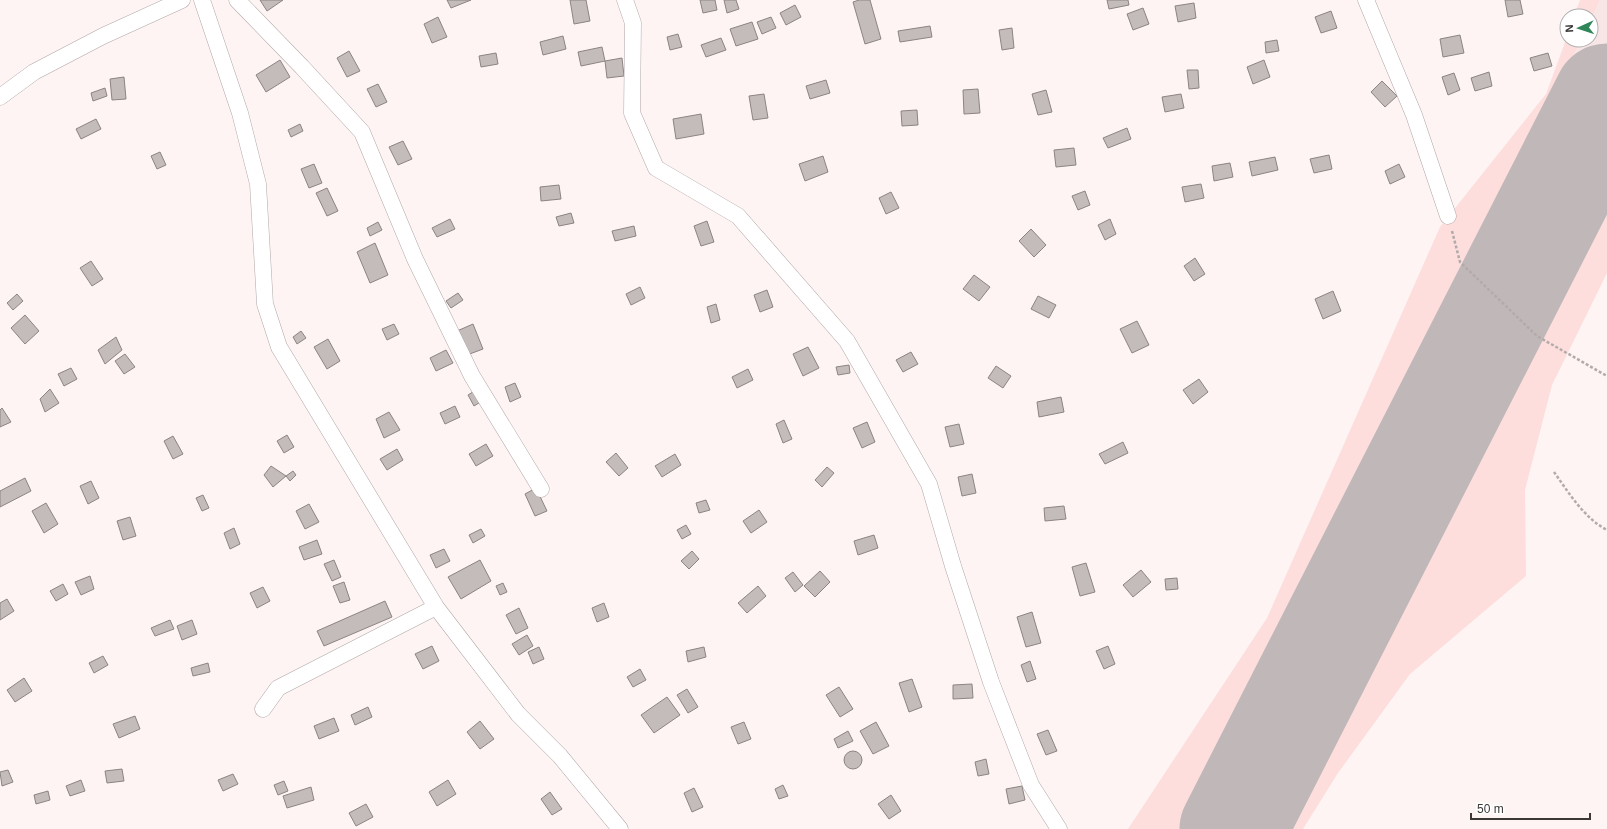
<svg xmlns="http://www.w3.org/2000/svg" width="1607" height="829" viewBox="0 0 1607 829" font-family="Helvetica,sans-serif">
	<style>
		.built { fill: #f8e6e6 }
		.green { fill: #fddedd }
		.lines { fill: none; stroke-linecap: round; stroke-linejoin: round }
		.runway { stroke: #c0b8b8; stroke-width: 107 }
		.building { fill: #c4bbbb; stroke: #8c8484 }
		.minor-casing { stroke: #b1a8a8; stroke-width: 17 }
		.path { stroke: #b2abaa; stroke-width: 2.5; stroke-dasharray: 3 2; stroke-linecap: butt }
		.minor { stroke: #fff; stroke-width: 16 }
	</style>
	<rect width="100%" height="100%" fill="#fdf4f3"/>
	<path class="built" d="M1600 0H1607V168L1520 341 1267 829H1180L1322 560 1508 195 1581 40H1591V20Z"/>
	<path class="green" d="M1580 0H1600L1591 20V16H1574Z
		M1567 37V40H1581L1508 195 1322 560 1180 829H1128L1267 618 1440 227 1546 94Z
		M1607 168V273L1552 385 1525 490 1526 576 1410 674 1338 773 1303 829H1267L1520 341Z"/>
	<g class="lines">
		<path class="runway" d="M1233 829 1607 97"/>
	</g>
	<path class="building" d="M260 0H283L267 11Z
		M447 0H471L451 8Z
		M570 0H586L590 21 574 24Z
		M700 0H715L717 10 703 13Z
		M724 0H736L739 9 727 13Z
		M859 0H870L881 39 865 44 853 2Z
		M1107 0H1128L1129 5 1109 9Z
		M1505 0H1520L1523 14 1508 17Z
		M1194 3 1196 18 1178 22 1175 6Z
		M795 5 801 17 786 25 780 13Z
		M1143 8 1149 24 1133 30 1127 14Z
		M1331 11 1337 28 1321 33 1315 17Z
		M438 17 447 37 432 43 424 24Z
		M771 17 776 28 762 34 757 22Z
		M752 22 758 39 736 46 730 29Z
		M930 26 932 37 900 42 898 31Z
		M1012 28 1014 48 1002 50 999 30Z
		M678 34 682 47 670 50 667 37Z
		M1460 35 1464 53 1443 57 1440 39Z
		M563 36 566 49 543 55 540 42Z
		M721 38 726 50 706 57 701 45Z
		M1277 40 1279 51 1266 53 1265 42Z
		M602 47 605 61 581 66 578 52Z
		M349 51 360 71 347 77 337 58Z
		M496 53 498 64 481 67 479 56Z
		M1548 53 1552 66 1534 71 1530 58Z
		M622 58 624 76 607 78 605 61Z
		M280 60 290 77 266 92 256 75Z
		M1264 60 1270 77 1253 84 1247 67Z
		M1187 70H1198L1199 88 1189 89Z
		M1489 72 1492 86 1475 91 1471 78Z
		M1454 73 1460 90 1448 95 1442 77Z
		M124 77 126 99 112 100 110 79Z
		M826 80 830 93 810 99 806 86Z
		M1382 81 1397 96 1385 107 1371 92Z
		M378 84 387 102 376 107 367 89Z
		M105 88 107 96 93 101 91 93Z
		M978 89 980 113 964 114 963 90Z
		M1046 90 1052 112 1038 115 1032 94Z
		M764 94 768 118 753 120 749 96Z
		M1181 94 1184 108 1165 112 1162 97Z
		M917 110 918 125 902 126 901 111Z
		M701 114 704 134 676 139 673 119Z
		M96 119 101 129 81 139 76 129Z
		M300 124 303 131 291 137 288 130Z
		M1127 128 1131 139 1108 148 1103 138Z
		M403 141 412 159 398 165 389 147Z
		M1074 148 1076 165 1056 167 1054 150Z
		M160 152 166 165 157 169 151 156Z
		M1329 155 1332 169 1314 173 1310 159Z
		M823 156 828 172 805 181 799 164Z
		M1275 157 1278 170 1252 176 1249 162Z
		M1230 163 1233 177 1214 181 1212 166Z
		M314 164 322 183 309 188 301 169Z
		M1399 164 1405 177 1390 184 1385 171Z
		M1201 184 1204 198 1185 202 1182 187Z
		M559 185 561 199 541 201 540 187Z
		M327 188 338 211 327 216 316 193Z
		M1085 191 1090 205 1078 210 1072 196Z
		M891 192 899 208 886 214 879 198Z
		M571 213 574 223 559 226 556 217Z
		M450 219 455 229 437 237 432 228Z
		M1110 219 1116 234 1105 240 1098 225Z
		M707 221 714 242 701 246 694 226Z
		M378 222 382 230 370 236 367 228Z
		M634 226 636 236 615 241 612 231Z
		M1031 229 1046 245 1034 257 1019 241Z
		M375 243 388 275 370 283 357 252Z
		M1195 258 1205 274 1194 281 1184 266Z
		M91 261 103 279 92 286 80 268Z
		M974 275 990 287 979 301 963 289Z
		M640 287 645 298 631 305 626 294Z
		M767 290 773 307 760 312 754 295Z
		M1333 291 1341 311 1323 319 1315 299Z
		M458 293 463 300 451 308 446 301Z
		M17 294 23 301 13 310 7 303Z
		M1038 296 1056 305 1049 318 1031 309Z
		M716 304 720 320 711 323 707 307Z
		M25 315 39 331 25 344 11 328Z
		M1137 321 1149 345 1132 353 1120 329Z
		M394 324 399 334 387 340 382 329Z
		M473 324 483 349 467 355 457 331Z
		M301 331 306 338 297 344 293 337Z
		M116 337 122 350 105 364 98 350Z
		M328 339 340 361 327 369 314 347Z
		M808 347 819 368 803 376 793 354Z
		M446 350 453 363 436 371 430 358Z
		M911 352 918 364 903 372 896 360Z
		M125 354 135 367 124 374 115 361Z
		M849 365 850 373 838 375 836 367Z
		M996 366 1011 376 1003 388 988 378Z
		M71 368 77 379 64 386 58 374Z
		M748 369 753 380 737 388 732 377Z
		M1199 379 1208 392 1193 404 1183 390Z
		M515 383 521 397 510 402 505 387Z
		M50 389 59 403 45 412 40 399Z
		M476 390 482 401 474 406 468 395Z
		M1061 397 1064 412 1039 417 1037 402Z
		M455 406 460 417 445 424 440 413Z
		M2 408 11 422 0 427V410Z
		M389 412 400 430 384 438 376 419Z
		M784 420 792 439 783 443 776 424Z
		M867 422 875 442 862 448 853 428Z
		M959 424 964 444 950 447 945 427Z
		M287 435 294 447 284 453 277 441Z
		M173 436 183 454 173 459 164 441Z
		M1123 442 1128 453 1105 464 1099 454Z
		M486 444 493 456 476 466 469 454Z
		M397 449 403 460 387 470 380 459Z
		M616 453 628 468 619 476 606 462Z
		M675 454 681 465 662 477 655 466Z
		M271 466 286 476 273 487 264 475Z
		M827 467 834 473 822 487 815 480Z
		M293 471 296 475 290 481 286 476Z
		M972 474 976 493 962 496 958 477Z
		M25 478 31 491 0 507V491Z
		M91 481 99 498 88 504 80 486Z
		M536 488 547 511 535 516 525 494Z
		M203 495 209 508 202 511 196 498Z
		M706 500 710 510 699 513 696 503Z
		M46 503 58 524 44 533 32 511Z
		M309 504 319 522 305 529 296 511Z
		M1064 506 1066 519 1045 521 1044 508Z
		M759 510 767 522 751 533 743 521Z
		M130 517 136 536 123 540 117 521Z
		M686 525 691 534 682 539 677 530Z
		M234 528 240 544 230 549 224 533Z
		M481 529 485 536 473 543 469 535Z
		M874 535 878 548 858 555 854 541Z
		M317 540 322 554 304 560 299 547Z
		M444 549 450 561 436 568 430 555Z
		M692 551 699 559 689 569 681 561Z
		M334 560 341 577 332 581 324 564Z
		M480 560 491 581 461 599 448 577Z
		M1086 563 1095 592 1080 596 1072 567Z
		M1141 570 1151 582 1133 597 1123 585Z
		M820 571 830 582 815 597 804 586Z
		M793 572 803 585 795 592 785 578Z
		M90 576 94 589 81 595 75 582Z
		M1177 578 1178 589 1166 590 1165 579Z
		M344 582 350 600 340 603 333 586Z
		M503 583 507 592 500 595 496 586Z
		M63 584 68 594 56 601 50 591Z
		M758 586 766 596 747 613 738 603Z
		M263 587 270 601 257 608 250 593Z
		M7 599 14 611 0 620V603Z
		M385 601 392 617 324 646 317 631Z
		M604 603 609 617 597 622 592 608Z
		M519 608 528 628 516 634 506 615Z
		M1032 612 1041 643 1026 647 1017 617Z
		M170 620 174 629 155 636 151 628Z
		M192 620 197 634 182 640 177 626Z
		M527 635 533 646 519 655 512 644Z
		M432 646 439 661 423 669 415 654Z
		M1108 646 1115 664 1104 669 1096 651Z
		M539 647 544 659 533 664 528 652Z
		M704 647 706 657 688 662 686 651Z
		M103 656 108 665 94 673 89 663Z
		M1030 661 1036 679 1027 682 1021 665Z
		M208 663 210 672 193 676 191 668Z
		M640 669 646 680 633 687 627 677Z
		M24 678 32 691 15 702 7 690Z
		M912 679 922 707 909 712 899 683Z
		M972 684 973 698 953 699V685Z
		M839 687 853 709 840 717 826 695Z
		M687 689 698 707 688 713 677 695Z
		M667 697 680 715 654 733 641 715Z
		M368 707 372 717 355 725 351 715Z
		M135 716 140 729 119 738 113 724Z
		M334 718 339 731 319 739 314 726Z
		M480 721 494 739 480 749 467 732Z
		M744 722 751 739 738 744 731 727Z
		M876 722 889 746 873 754 860 731Z
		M1048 730 1057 751 1046 755 1037 734Z
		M848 731 853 741 838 748 834 739Z
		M844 760a9 9 0 1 1 18 0a9 9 0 1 1-18 0Z
		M986 759 989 774 978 776 975 762Z
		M122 769 124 781 107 783 105 771Z
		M8 770 13 782 2 786 0 772Z
		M233 774 238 784 223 791 218 780Z
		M81 780 85 791 70 796 66 786Z
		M448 780 456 794 437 806 429 792Z
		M284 781 288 791 278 795 274 785Z
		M783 785 788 796 779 799 775 789Z
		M1022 786 1025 800 1009 804 1006 789Z
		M311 787 314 800 287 808 283 796Z
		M694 788 703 807 692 812 684 793Z
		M48 791 50 800 36 804 34 795Z
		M550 792 562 809 552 815 541 799Z
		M891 795 901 811 889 819 878 804Z
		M366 804 373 817 356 826 349 813Z"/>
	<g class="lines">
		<g class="minor-casing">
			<path id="minor" d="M202 0 240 113 258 184 265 304 279 347 436 607 518 714 560 756 620 829
				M237 0 302 67 362 132 415 259 472 376 541 489
				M625 0 633 23 632 113 656 168 738 216 847 341 929 484 953 566 991 682 1031 785 1059 829
				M1366 0 1414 115 1448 216
				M0 97 34 72 103 36 182 0
				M263 709 278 688 436 607"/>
		</g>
		<path class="path" d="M1452 231 1460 262 1537 336 1607 376
			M1554 472C1569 493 1584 518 1607 530"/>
		<use href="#minor" class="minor"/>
	</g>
	<g transform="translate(1579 28) rotate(267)"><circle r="19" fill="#ffffff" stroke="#b1afaf"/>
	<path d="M0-3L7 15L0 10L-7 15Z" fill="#308559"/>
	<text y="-6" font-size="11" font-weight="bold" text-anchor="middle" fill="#3b3737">N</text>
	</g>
	<path d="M1471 813v6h119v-6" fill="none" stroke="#3b3737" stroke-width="2"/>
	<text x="1477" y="813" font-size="12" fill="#3b3737" stroke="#ffffff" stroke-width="3" paint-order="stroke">50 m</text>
</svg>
